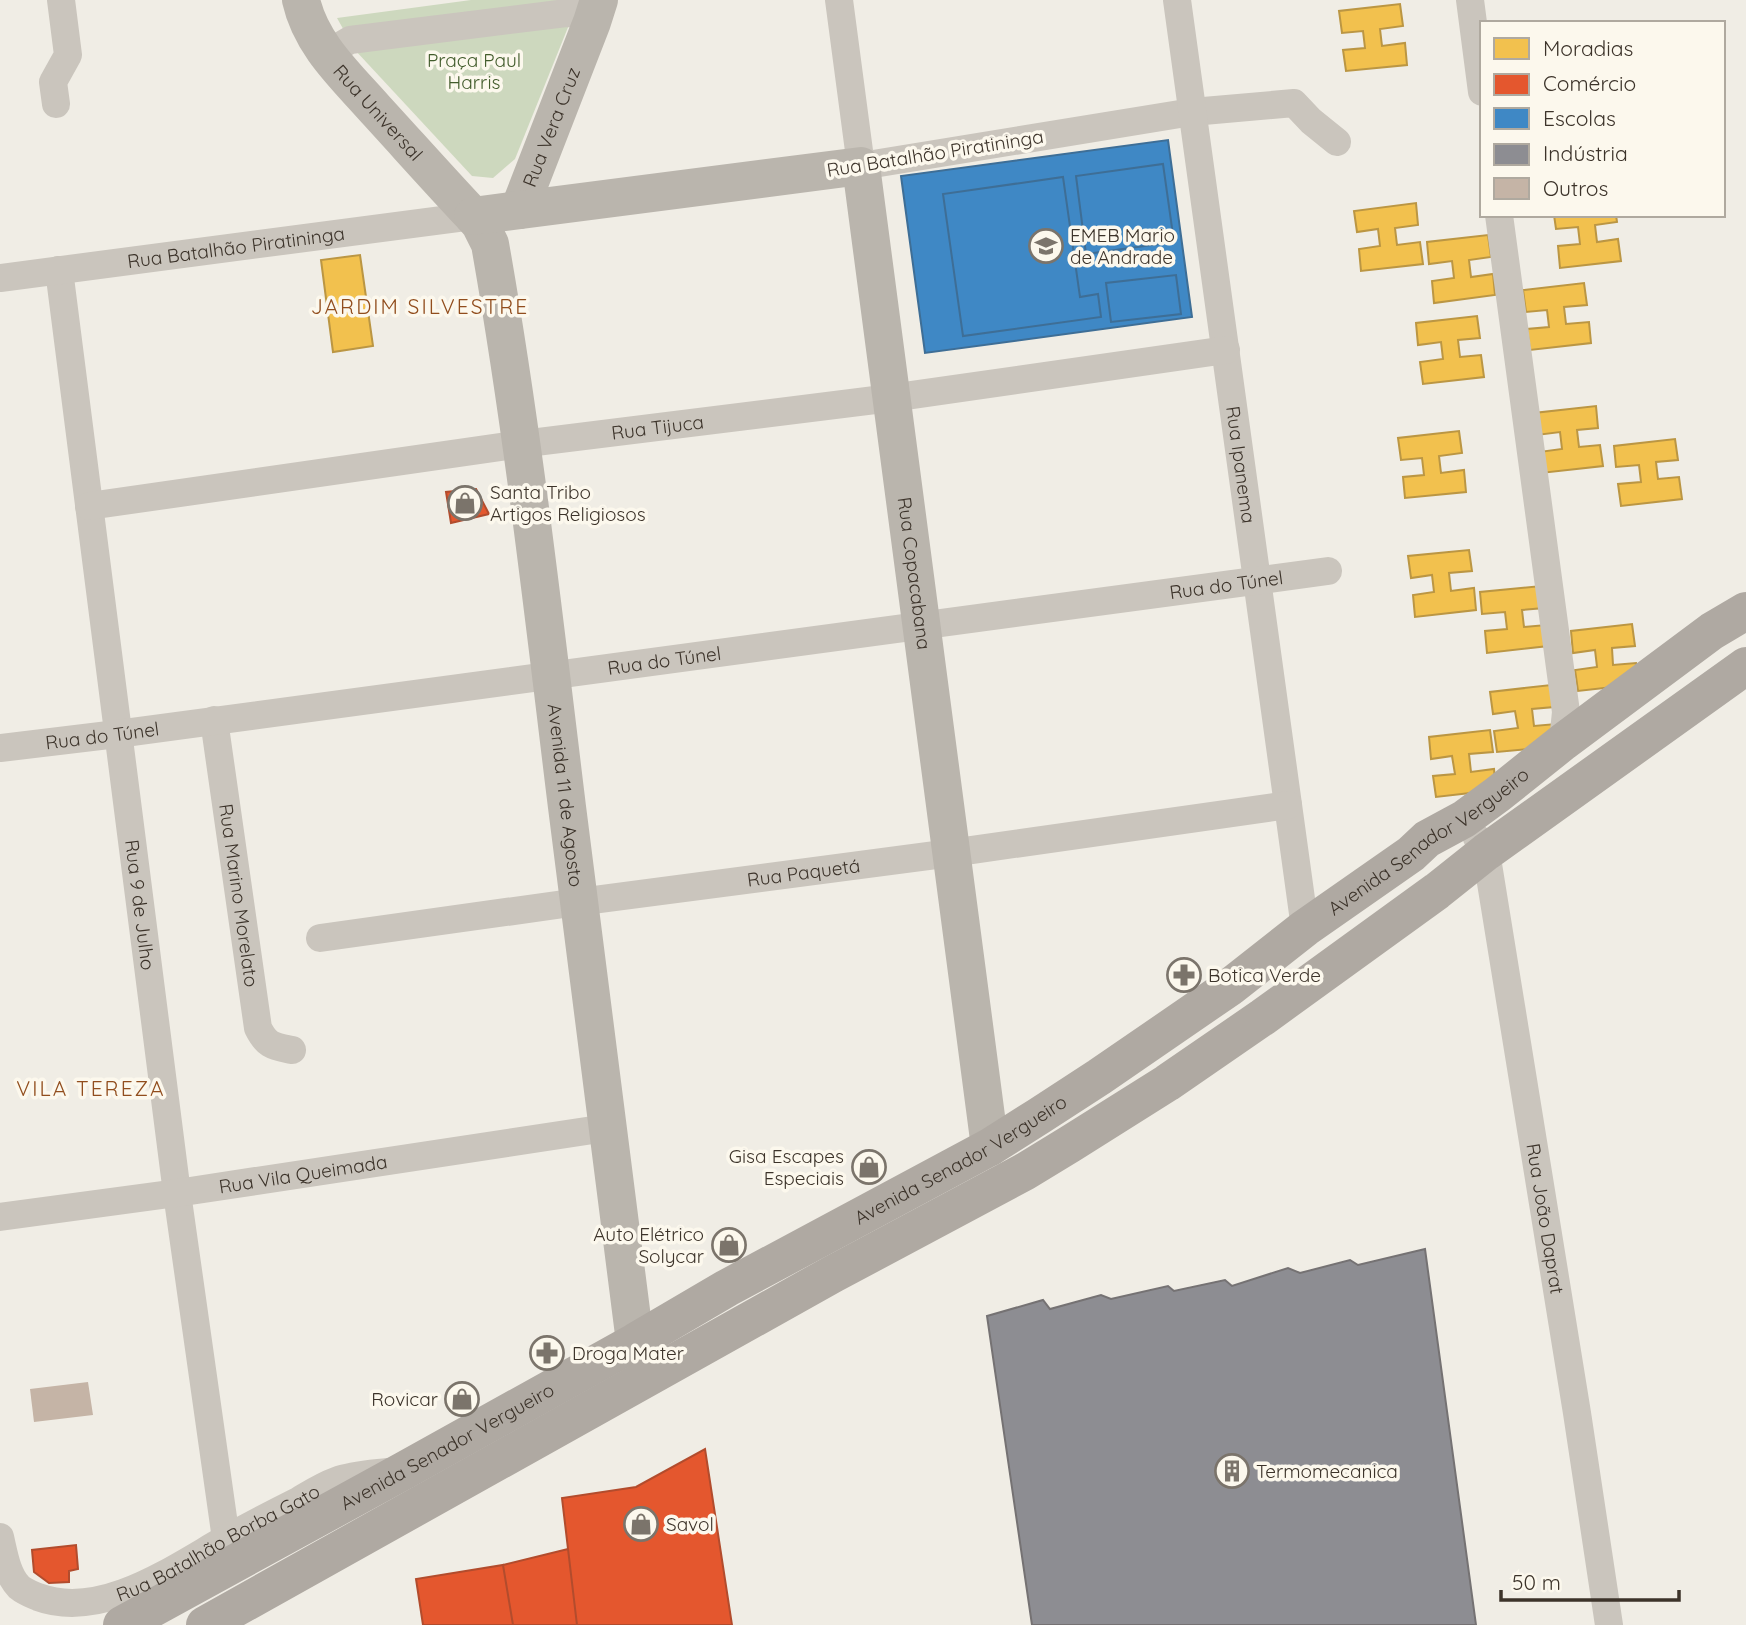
<svg xmlns="http://www.w3.org/2000/svg" width="1746" height="1625" viewBox="0 0 1746 1625" font-family="Quicksand,sans-serif">
	<style>
		.green { fill: #cdd8be }
		.homes { fill: #f2c14e; stroke: #bb9643; stroke-width: 2 }
		.shops { fill: #e4572e; stroke: #b24c2d; stroke-width: 2 }
		.schools { fill: #3f88c5; stroke: #3e6e96; stroke-width: 2 }
		.industry { fill: #8d8d92; stroke: #757273; stroke-width: 2 }
		.building { fill: #c5b4a6 }
		.lines { fill: none; stroke-linecap: round; stroke-linejoin: round }
		.street { stroke: #cac5bd; stroke-width: 28 }
		.secondary { stroke: #bab5ad; stroke-width: 38 }
		.primary { stroke: #afa9a2; stroke-width: 38 }
		.labels { text-anchor: middle; stroke-width: 7; stroke-linejoin: round; paint-order: stroke }
		.park-label { font-size: 19px; fill: #425c2c; stroke: #fcf8ed }
		.street-label { font-size: 19px; fill: #3c332a; stroke: #fcf8ed }
		.poi-label { font-size: 19px; fill: #3c332a; stroke: #fcf8ed; text-anchor: start }
		.neighbourhood-label { font-size: 21px; letter-spacing: 2px; fill: #914d1d; stroke: #fcf8ed }
	</style>
	<rect width="100%" height="100%" fill="#f0ede5"/>
	<path class="green" d="M471 0H579L515 159 493 178 472 176 355 50 337 18Z"/>
	<path class="homes" d="M1400 4 1403 26 1380 29 1382 46 1405 43 1407 65 1346 71 1343 50 1365 48 1363 31 1342 33 1339 11Z
		M1416 203 1418 225 1395 228 1397 245 1420 242 1423 264 1361 271 1359 249 1380 246 1378 229 1357 232 1354 211Z
		M1554 215H1616L1617 222 1595 225 1597 242 1618 239 1621 261 1560 268 1558 246 1580 244 1578 227 1556 229Z
		M1488 235 1491 257 1469 260 1471 277 1493 274 1495 295 1434 303 1432 281 1454 278 1452 261 1429 264 1427 242Z
		M360 255 373 346 333 352 321 260Z
		M1584 283 1587 305 1564 307 1566 324 1589 322 1591 343 1530 350 1527 329 1549 327 1547 310 1526 312 1523 290Z
		M1477 316 1480 338 1458 340 1460 357 1481 355 1484 377 1423 384 1420 362 1443 359 1441 342 1418 345 1416 323Z
		M1596 406 1598 428 1577 430 1579 447 1600 445 1603 466 1541 473 1539 452 1562 449 1560 432 1537 435 1534 413Z
		M1459 431 1462 453 1439 456 1441 473 1464 470 1466 492 1405 498 1403 477 1424 475 1422 458 1401 460 1398 438Z
		M1675 439 1678 460 1656 462 1658 479 1679 477 1682 499 1621 506 1618 484 1641 482 1639 465 1616 467 1614 446Z
		M1469 550 1472 571 1449 573 1451 591 1474 588 1476 610 1415 617 1413 595 1434 592 1432 575 1411 578 1408 556Z
		M1541 586 1544 608 1522 610 1524 627 1546 625 1548 646 1487 653 1485 631 1507 629 1505 612 1482 614 1480 592Z
		M1632 624 1635 646 1612 648 1613 665 1636 663 1639 684 1578 691 1575 670 1597 667 1595 650 1573 653 1571 631Z
		M1551 685 1554 707 1532 709 1534 726 1556 724 1558 746 1497 752 1494 731 1518 728 1515 711 1493 714 1490 692Z
		M1490 730 1493 752 1469 754 1471 772 1494 769 1496 790 1436 797 1433 776 1455 774 1452 756 1431 759 1429 737Z"/>
	<path class="shops" d="M476 489 489 514 451 523 446 492Z
		M705 1449 732 1625H577L562 1498 636 1487Z
		M76 1545 78 1569 69 1571V1582L49 1583 34 1572 32 1550Z
		M568 1549 577 1625H513L503 1565Z
		M503 1565 513 1625H423L416 1579Z"/>
	<path class="schools" d="M1168 140 1192 317 925 353 901 176Z
		M1163 164 1174 242 1086 254 1076 176Z
		M1063 177 1080 297 1098 294 1101 317 963 336 943 194Z
		M1176 275 1181 314 1111 322 1106 283Z"/>
	<path class="industry" d="M1425 1249 1476 1625H1032L987 1316 1043 1300 1050 1309 1101 1295 1111 1299 1168 1286 1174 1291 1225 1280 1232 1286 1288 1268 1300 1273 1350 1260 1358 1265Z"/>
	<path class="building" d="M88 1382 93 1415 34 1422 30 1389Z"/>
	<g class="lines">
		<g class="street">
			<path d="M839 0 861 166 1192 112 1294 103 1311 121 1337 142"/>
			<path id="s1" d="M1177 0 1305 928"/>
			<path d="M1470 0 1482 92"/>
			<path d="M326 54 350 40 566 13 579 14 592 22"/>
			<path d="M56 104 53 82 68 55 61 0"/>
			<path d="M1499 215 1566 712 1563 742"/>
			<path id="s2" d="M59 270 177 1193 226 1539"/>
			<path id="s3" d="M0 278 473 216"/>
			<path id="s4" d="M89 506 521 444 891 398 1226 350"/>
			<path id="s5" d="M214 720 258 1028C267 1046 273 1046 292 1050"/>
			<path id="s6" d="M0 748 117 734 1328 571"/>
			<path id="s7" d="M1477 838 1486 852 1577 1413 1609 1625"/>
			<path id="s8" d="M320 938 578 902 951 853 1288 805"/>
			<path id="s9" d="M0 1217 177 1193 606 1128"/>
			<path id="s10" d="M0 1537C4 1554 7 1575 19 1587 25 1592 31 1594 38 1597 100 1620 170 1571 222 1541 247 1527 272 1514 298 1501 310 1494 322 1486 336 1481 352 1475 371 1474 388 1472"/>
		</g>
		<g class="secondary">
			<path id="s11" d="M301 0C311 45 346 76 375 109 408 145 440 181 473 216L480 224 490 244C523 431 544 619 567 807 588 985 611 1163 635 1342L652 1368"/>
			<path id="s12" d="M519 210 592 22 599 0"/>
			<path id="s13" d="M473 216 861 166 990 1147"/>
		</g>
		<g class="primary">
			<path id="s14" d="M122 1625 405 1470 635 1342 727 1288 990 1147 1039 1116 1099 1077 1230 987 1305 928 1411 854 1427 839 1464 819 1498 794 1563 742 1712 631 1746 611"/>
			<path d="M205 1625 833 1274 1024 1172 1070 1144 1167 1083 1263 1017 1437 891 1486 852 1746 666"/>
		</g>
	</g>
	<defs>
		<g id="school-ring" transform="scale(1.75)"><circle r="9.5" fill="#fcf8ed" stroke="#7b746b" stroke-width="1.5"/><path d="M0-5L7-2L0 1L-7-2ZM-4 1L0 2.5L4 1V4Q0 6-4 4Z" fill="#7b746b"/></g>
		<g id="shop-ring" transform="scale(1.75)"><circle r="9.5" fill="#fcf8ed" stroke="#7b746b" stroke-width="1.5"/><path d="M-5-2.5h2.3a2.7 3.5 0 0 1 5.4 0H5L5.5 6h-11ZM-1.5-2.5h3a1.5 2.3 0 0 0-3 0Z" fill="#7b746b"/></g>
		<g id="pharmacy-ring" transform="scale(1.75)"><circle r="9.5" fill="#fcf8ed" stroke="#7b746b" stroke-width="1.5"/><path d="M-2-6h4v4h4v4h-4v4h-4v-4h-4v-4h4Z" fill="#7b746b"/></g>
		<g id="building-ring" transform="scale(1.75)"><circle r="9.5" fill="#fcf8ed" stroke="#7b746b" stroke-width="1.5"/><path d="M-4-6H4V6H1V3H-1V6H-4ZM-2.5-4.3h1.7v1.8h-1.7ZM.8-4.3h1.7v1.8H.8ZM-2.5-1h1.7V.8h-1.7ZM.8-1h1.7V.8H.8Z" fill="#7b746b"/></g>
	</defs>
	<g fill-rule="evenodd">
		<use href="#school-ring" x="1046" y="246"/>
		<use href="#shop-ring" x="465" y="503"/>
		<use href="#pharmacy-ring" x="1184" y="975"/>
		<use href="#shop-ring" x="869" y="1167"/>
		<use href="#shop-ring" x="729" y="1245"/>
		<use href="#pharmacy-ring" x="547" y="1353"/>
		<use href="#shop-ring" x="462" y="1399"/>
		<use href="#building-ring" x="1232" y="1471"/>
		<use href="#shop-ring" x="641" y="1524"/>
	</g>
	<g class="labels">
		<g class="park-label">
			<text x="474" y="67">Praça Paul<tspan x="474" dy="22">Harris</tspan></text>
		</g>
		<g class="street-label">
			<text dy="7" stroke="none"><textPath href="#s11" startOffset="138">Rua Universal</textPath></text>
			<text dy="7" stroke="none"><textPath href="#s12" startOffset="89">Rua Vera Cruz</textPath></text>
			<text transform="translate(935 153) rotate(-9)" y="7">Rua Batalhão Piratininga</text>
			<text dy="7" stroke="none"><textPath href="#s3" startOffset="238">Rua Batalhão Piratininga</textPath></text>
			<text dy="7" stroke="none"><textPath href="#s4" startOffset="574">Rua Tijuca</textPath></text>
			<text dy="7" stroke="none"><textPath href="#s1" startOffset="469">Rua Ipanema</textPath></text>
			<text dy="7" stroke="none"><textPath href="#s13" startOffset="802">Rua Copacabana</textPath></text>
			<text dy="7" stroke="none"><textPath href="#s6" startOffset="1237">Rua do Túnel</textPath></text>
			<text dy="7" stroke="none"><textPath href="#s6" startOffset="670">Rua do Túnel</textPath></text>
			<text dy="7" stroke="none"><textPath href="#s6" startOffset="103">Rua do Túnel</textPath></text>
			<text dy="7" stroke="none"><textPath href="#s11" startOffset="868">Avenida 11 de Agosto</textPath></text>
			<text dy="7" stroke="none"><textPath href="#s14" startOffset="1526">Avenida Senador Vergueiro</textPath></text>
			<text dy="7" stroke="none"><textPath href="#s8" startOffset="488">Rua Paquetá</textPath></text>
			<text dy="7" stroke="none"><textPath href="#s5" startOffset="177">Rua Marino Morelato</textPath></text>
			<text dy="7" stroke="none"><textPath href="#s2" startOffset="640">Rua 9 de Julho</textPath></text>
			<text dy="7" stroke="none"><textPath href="#s14" startOffset="959">Avenida Senador Vergueiro</textPath></text>
			<text dy="7" stroke="none"><textPath href="#s9" startOffset="306">Rua Vila Queimada</textPath></text>
			<text dy="7" stroke="none"><textPath href="#s7" startOffset="388">Rua João Daprat</textPath></text>
			<text dy="7" stroke="none"><textPath href="#s14" startOffset="371">Avenida Senador Vergueiro</textPath></text>
			<text dy="7" stroke="none"><textPath href="#s10" startOffset="270">Rua Batalhão Borba Gato</textPath></text>
		</g>
		<g class="poi-label">
			<text x="1070" y="242">EMEB Mario<tspan x="1070" dy="22">de Andrade</tspan></text>
			<text x="490" y="499">Santa Tribo<tspan x="490" dy="22">Artigos Religiosos</tspan></text>
			<text x="1208" y="982">Botica Verde</text>
			<text x="844" y="1163" text-anchor="end">Gisa Escapes<tspan x="844" dy="22">Especiais</tspan></text>
			<text x="704" y="1241" text-anchor="end">Auto Elétrico<tspan x="704" dy="22">Solycar</tspan></text>
			<text x="572" y="1360">Droga Mater</text>
			<text x="438" y="1406" text-anchor="end">Rovicar</text>
			<text x="1256" y="1478">Termomecanica</text>
			<text x="666" y="1531">Savol</text>
		</g>
		<g class="neighbourhood-label">
			<text x="420" y="314">JARDIM SILVESTRE</text>
			<text x="91" y="1096">VILA TEREZA</text>
		</g>
	</g>
	<rect x="1480" y="21" width="245" height="196" fill="#fcf8ed" stroke="#afa99f" stroke-width="2"/>
	<rect x="1494" y="38" width="35" height="21" fill="#f2c14e" stroke="#afa99f" stroke-width="2"/>
	<text x="1543" y="56" font-size="21" fill="#3c332a">Moradias</text>
	<rect x="1494" y="74" width="35" height="21" fill="#e4572e" stroke="#afa99f" stroke-width="2"/>
	<text x="1543" y="91" font-size="21" fill="#3c332a">Comércio</text>
	<rect x="1494" y="108" width="35" height="21" fill="#3f88c5" stroke="#afa99f" stroke-width="2"/>
	<text x="1543" y="126" font-size="21" fill="#3c332a">Escolas</text>
	<rect x="1494" y="144" width="35" height="21" fill="#8d8d92" stroke="#afa99f" stroke-width="2"/>
	<text x="1543" y="161" font-size="21" fill="#3c332a">Indústria</text>
	<rect x="1494" y="178" width="35" height="21" fill="#c5b4a6" stroke="#afa99f" stroke-width="2"/>
	<text x="1543" y="196" font-size="21" fill="#3c332a">Outros</text>
	<path d="M1501 1590v10h178v-10" fill="none" stroke="#3c332a" stroke-width="3.5"/>
	<text x="1512" y="1590" font-size="21" fill="#3c332a" stroke="#fcf8ed" stroke-width="5" paint-order="stroke">50 m</text>
</svg>
